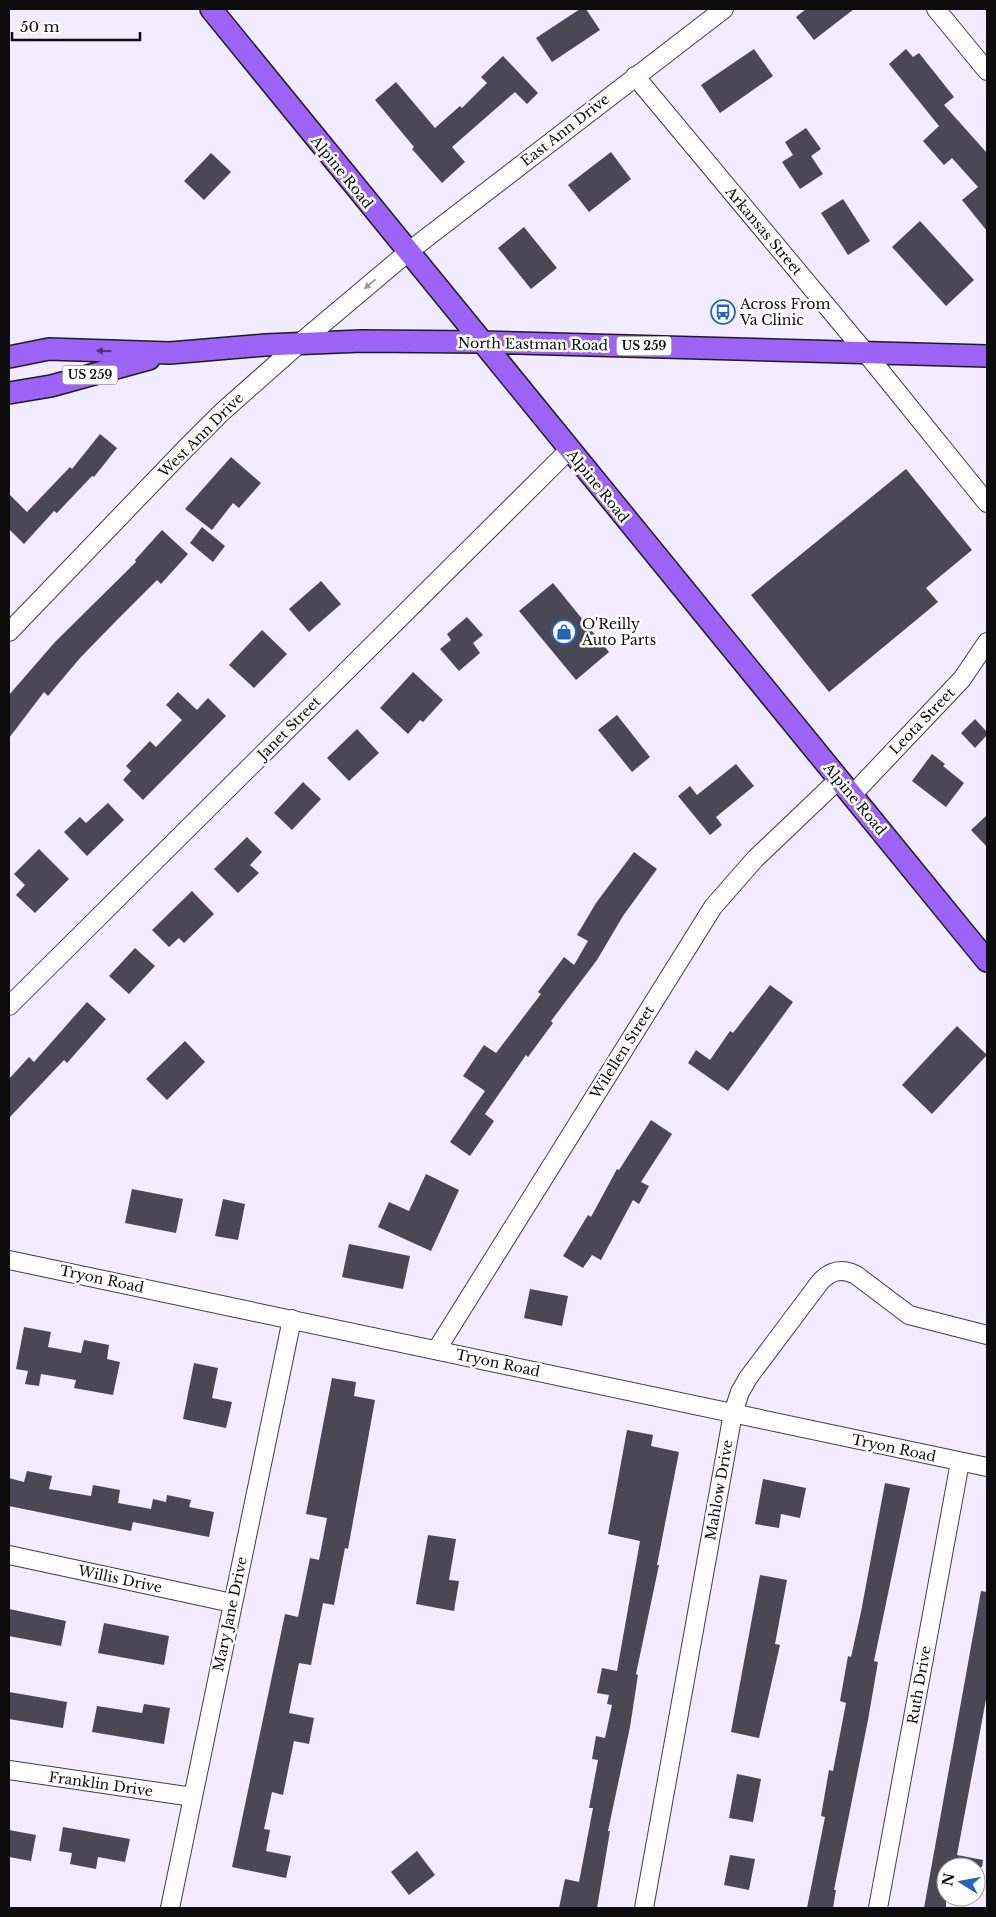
<svg xmlns="http://www.w3.org/2000/svg" width="996" height="1917" viewBox="0 0 996 1917" font-family="'Libre Baskerville',serif">
	<style>
		.building { fill: #494854 }
		.lines { fill: none; stroke-linecap: round; stroke-linejoin: round }
		.minor-casing { stroke: #3f3f3f; stroke-width: 20 }
		.major-casing { stroke: #1d1d1d; stroke-width: 24 }
		.minor { stroke: #fff; stroke-width: 18 }
		.major { stroke: #9c63f6; stroke-width: 21 }
		.oneway { fill: #9e9e9e }
		.oneway2 { fill: #4d3375 }
		.labels { text-anchor: middle; stroke-width: 5; stroke-linejoin: round; paint-order: stroke }
		.shield { fill: #fff; stroke: #555; stroke-width: 1 }
		.shield-label { font-size: 12px; font-weight: bold; fill: #0c0c0c }
		.street-label { font-size: 14px; fill: #0c0c0c; stroke: #fff }
		.poi-label { font-size: 14px; fill: #0c0c0c; stroke: #fff; text-anchor: start }
	</style>
	<rect width="100%" height="100%" fill="#f3ebff"/>
	<path class="building" d="M580 9H586L600 30 552 62 536 38Z
		M806 9H854L814 40 796 17Z
		M754 49 773 76 720 113 701 85Z
		M906 49 913 57 919 53 954 97 944 105 987 153V231L962 200 978 187 952 158 944 165 923 141 939 126 889 64Z
		M503 56 538 93 527 104 515 92 452 147 465 162 442 183 412 149 414 147 375 100 396 82 435 128 460 106 462 108 487 83 481 77Z
		M806 128 821 149 811 156 823 174 800 189 782 162 793 155 785 142Z
		M611 152 631 179 589 212 568 185Z
		M211 153 231 172 204 200 184 181Z
		M843 199 870 241 848 255 821 213Z
		M920 221 974 280 946 306 892 247Z
		M524 227 557 268 531 289 498 248Z
		M100 434 117 448 94 477 92 476 57 513 54 511 24 544 9 529V494L27 512 70 467 72 469Z
		M231 457 261 483 239 508 233 503 212 530 185 509Z
		M906 469 972 550 926 588 938 602 829 692 751 595Z
		M202 527 225 546 213 562 190 543Z
		M162 530 188 554 161 584 157 580 117 620 80 658 48 696 44 692 9 738V695L55 642 136 562 135 560Z
		M321 581 341 604 309 632 289 609Z
		M553 583 609 652 576 680 519 611Z
		M467 617 483 635 473 643 480 653 459 671 440 649 451 640 447 634Z
		M262 630 287 654 254 688 229 665Z
		M413 672 443 700 423 722 420 720 408 734 380 708Z
		M178 692 197 710 208 698 226 716 143 800 123 780 131 771 126 766 150 741 156 747 182 720 166 705Z
		M617 715 650 757 632 772 598 730Z
		M975 719 987 732V735L975 748 961 733Z
		M357 729 379 753 349 781 327 758Z
		M932 754 945 764 943 766 964 783 946 807 912 781Z
		M736 764 754 786 716 817 722 825 710 835 678 796 690 786 697 795Z
		M303 782 321 799 292 830 274 813Z
		M108 803 124 820 87 856 64 832 80 817 86 823Z
		M987 815V847L971 830Z
		M247 837 262 852 250 865 259 873 238 893 214 869Z
		M39 849 69 879 35 913 16 895 25 885 14 874Z
		M634 852 657 869 623 916 597 960 551 1021 553 1023 528 1057 526 1055 485 1114 494 1121 470 1156 450 1142 485 1091 463 1076 484 1045 496 1053 541 994 538 992 564 957 574 965 588 941 577 935 596 903Z
		M192 891 214 914 184 943 179 938 169 947 152 930Z
		M135 948 155 966 129 994 109 976Z
		M770 985 793 1002 728 1091 688 1063 696 1050 710 1060 730 1031 733 1033Z
		M87 1002 106 1019 67 1063 64 1060 9 1118V1079L29 1057 34 1062Z
		M957 1026 987 1055 932 1114 902 1085Z
		M185 1041 205 1062 167 1100 146 1079Z
		M651 1120 672 1134 641 1182 649 1186 639 1204 633 1200 601 1260 592 1255 583 1268 563 1256 588 1215 591 1217 617 1169 619 1170Z
		M426 1174 459 1190 431 1251 378 1227 389 1202 409 1211Z
		M132 1189 183 1199 176 1233 125 1223Z
		M223 1199 245 1204 238 1240 215 1236Z
		M349 1244 410 1256 403 1289 342 1277Z
		M530 1289 568 1296 562 1326 524 1318Z
		M24 1327 51 1332 48 1347 81 1353 84 1340 109 1345 107 1359 120 1362 113 1395 74 1388 76 1380 41 1374 39 1386 25 1384 28 1371 16 1369Z
		M194 1363 218 1368 212 1398 232 1402 226 1428 183 1419Z
		M332 1378 356 1382 354 1396 375 1400 348 1549 345 1548 334 1605 323 1603 311 1665 299 1663 289 1713 314 1718 309 1744 294 1741 283 1795 272 1792 264 1829 270 1830 266 1851 291 1856 286 1878 232 1867 285 1614 298 1617 310 1558 319 1560 327 1518 306 1514Z
		M627 1430 653 1435 651 1446 679 1452 657 1565H659L636 1674 638 1675 630 1727 608 1831H610L597 1908H559L565 1879 579 1882 593 1808H589L598 1760 592 1759 596 1736 605 1738 612 1705 607 1704 609 1695 597 1693 602 1668 617 1671 640 1541 608 1534Z
		M27 1471 52 1476 49 1489 91 1496 93 1485 120 1490 118 1503 151 1509 153 1499 166 1502 167 1495 191 1500 189 1507 214 1512 209 1537 133 1522 131 1531 9 1506V1478L24 1482Z
		M763 1479 806 1488 800 1518 781 1514 779 1528 755 1524Z
		M885 1483 910 1488 874 1661 878 1662 868 1720 834 1890H836L833 1908H807L825 1817 821 1816 829 1770 833 1771 846 1703 840 1701 848 1656 851 1657 861 1612Z
		M428 1535 456 1539 449 1580 459 1581 454 1611 416 1604Z
		M760 1575 787 1580 775 1644 780 1645 759 1738 731 1732Z
		M981 1591 987 1592V1694L957 1855 983 1860 982 1867H946V1908H924Z
		M9 1609 66 1621 61 1646 9 1636Z
		M104 1623 169 1636 164 1665 98 1653Z
		M9 1692 67 1702 63 1728 9 1719Z
		M144 1704 170 1708 164 1744 92 1732 97 1706 142 1713Z
		M737 1774 761 1779 753 1822 729 1818Z
		M63 1827 130 1839 125 1862 98 1857 96 1869 70 1864 72 1853 59 1851Z
		M9 1830 36 1835 31 1861 9 1857Z
		M417 1851 435 1875 409 1895 391 1872Z
		M730 1855 755 1859 749 1890 724 1885Z"/>
	<g class="lines">
		<g class="minor-casing">
			<path id="minor" d="M936 9 987 71
				M635 76 865 352 987 503
				M9 632 186 448 222 412 300 343 408 252 724 9
				M852 795 962 679 987 642
				M9 1006 569 450
				M9 1260 987 1467
				M437 1349 713 907 755 859 839 779
				M9 1555 232 1603
				M9 1770 193 1797
				M170 1908 292 1319
				M644 1908 733 1413 740 1392 748 1378 820 1282C831 1270 842 1268 856 1275L909 1315 987 1335
				M878 1908 960 1462"/>
		</g>
		<g class="major-casing">
			<path id="major" d="M211 9 987 961
				M9 357 49 349 170 353 265 345 362 341 481 342 987 356
				M9 393 51 386 149 359"/>
		</g>
		<use href="#minor" class="minor"/>
		<use href="#major" class="major"/>
	</g>
	<defs><path id="oneway-solid" d="M-6-.8H1V-3.2L6.5 0L1 3.2V.8H-6Z" transform="scale(1.25)"/></defs>
	<use class="oneway" href="#oneway-solid" transform="translate(370 284) rotate(140)"/>
	<use class="oneway2" href="#oneway-solid" transform="translate(104 351) rotate(-178)"/>
	<defs>
		<g id="bus-ring" transform="scale(1.25)"><circle r="9.5" fill="#fff" stroke="#2763b9" stroke-width="1.5"/><path d="M-5-6H5V4H4V6H2V4H-2V6H-4V4H-5ZM-3.5-4V0h7V-4ZM-3.5 1.2v1.5H-2V1.2ZM2 1.2v1.5H3.5V1.2Z" fill="#2763b9"/></g>
		<g id="shop-ring" transform="scale(1.25)"><circle r="9.5" fill="#fff" stroke="#2763b9" stroke-width="1.5"/><path d="M-5-2.5h2.3a2.7 3.5 0 0 1 5.4 0H5L5.5 6h-11ZM-1.5-2.5h3a1.5 2.3 0 0 0-3 0Z" fill="#2763b9"/></g>
	</defs>
	<g fill-rule="evenodd">
		<use href="#bus-ring" x="723" y="312"/>
		<use href="#shop-ring" x="564" y="632"/>
	</g>
	<g class="labels">
		<g class="shield">
			<rect x="616.5" y="336.5" width="55" height="19" rx="4"/>
			<rect x="62.5" y="365.5" width="55" height="19" rx="4"/>
		</g>
		<g class="shield-label">
			<text x="644" y="350">US 259</text>
			<text x="90" y="379">US 259</text>
		</g>
		<g class="street-label">
			<text transform="translate(565 130) rotate(-38)" y="5">East Ann Drive</text>
			<text transform="translate(342 172) rotate(51)" y="5">Alpine Road</text>
			<text transform="translate(764 231) rotate(50)" y="5">Arkansas Street</text>
			<text transform="translate(533 344) rotate(1)" y="5">North Eastman Road</text>
			<text transform="translate(201 435) rotate(-45)" y="5">West Ann Drive</text>
			<text transform="translate(598 486) rotate(51)" y="5">Alpine Road</text>
			<text transform="translate(922 721) rotate(-46)" y="5">Leota Street</text>
			<text transform="translate(289 728) rotate(-45)" y="5">Janet Street</text>
			<text transform="translate(855 799) rotate(50)" y="5">Alpine Road</text>
			<text transform="translate(622 1052) rotate(-58)" y="5">Wilellen Street</text>
			<text transform="translate(102 1279) rotate(12)" y="5">Tryon Road</text>
			<text transform="translate(498 1363) rotate(12)" y="5">Tryon Road</text>
			<text transform="translate(894 1448) rotate(12)" y="5">Tryon Road</text>
			<text transform="translate(719 1490) rotate(-80)" y="5">Mahlow Drive</text>
			<text transform="translate(120 1579) rotate(12)" y="5">Willis Drive</text>
			<text transform="translate(230 1614) rotate(-78)" y="5">Mary Jane Drive</text>
			<text transform="translate(919 1685) rotate(-80)" y="5">Ruth Drive</text>
			<text transform="translate(101 1784) rotate(8)" y="5">Franklin Drive</text>
		</g>
		<g class="poi-label">
			<text x="740" y="309">Across From<tspan x="740" dy="16">Va Clinic</tspan></text>
			<text x="582" y="629">O'Reilly<tspan x="582" dy="16">Auto Parts</tspan></text>
		</g>
	</g>
	<rect width="996" height="1917" fill="none" stroke="#0c0c0c" stroke-width="20"/>
	<g transform="translate(961 1882) rotate(281)"><circle r="24" fill="#ffffff" stroke="#9e9e9e"/>
	<path d="M0-4L9 19L0 12L-9 19Z" fill="#2763b9"/>
	<text y="-8" font-size="14" font-weight="bold" text-anchor="middle" fill="#0c0c0c">N</text>
	</g>
	<path d="M12 32v8h128v-8" fill="none" stroke="#0c0c0c" stroke-width="2.5"/>
	<text x="20" y="32" font-size="15" fill="#0c0c0c" stroke="#ffffff" stroke-width="4" paint-order="stroke">50 m</text>
</svg>
